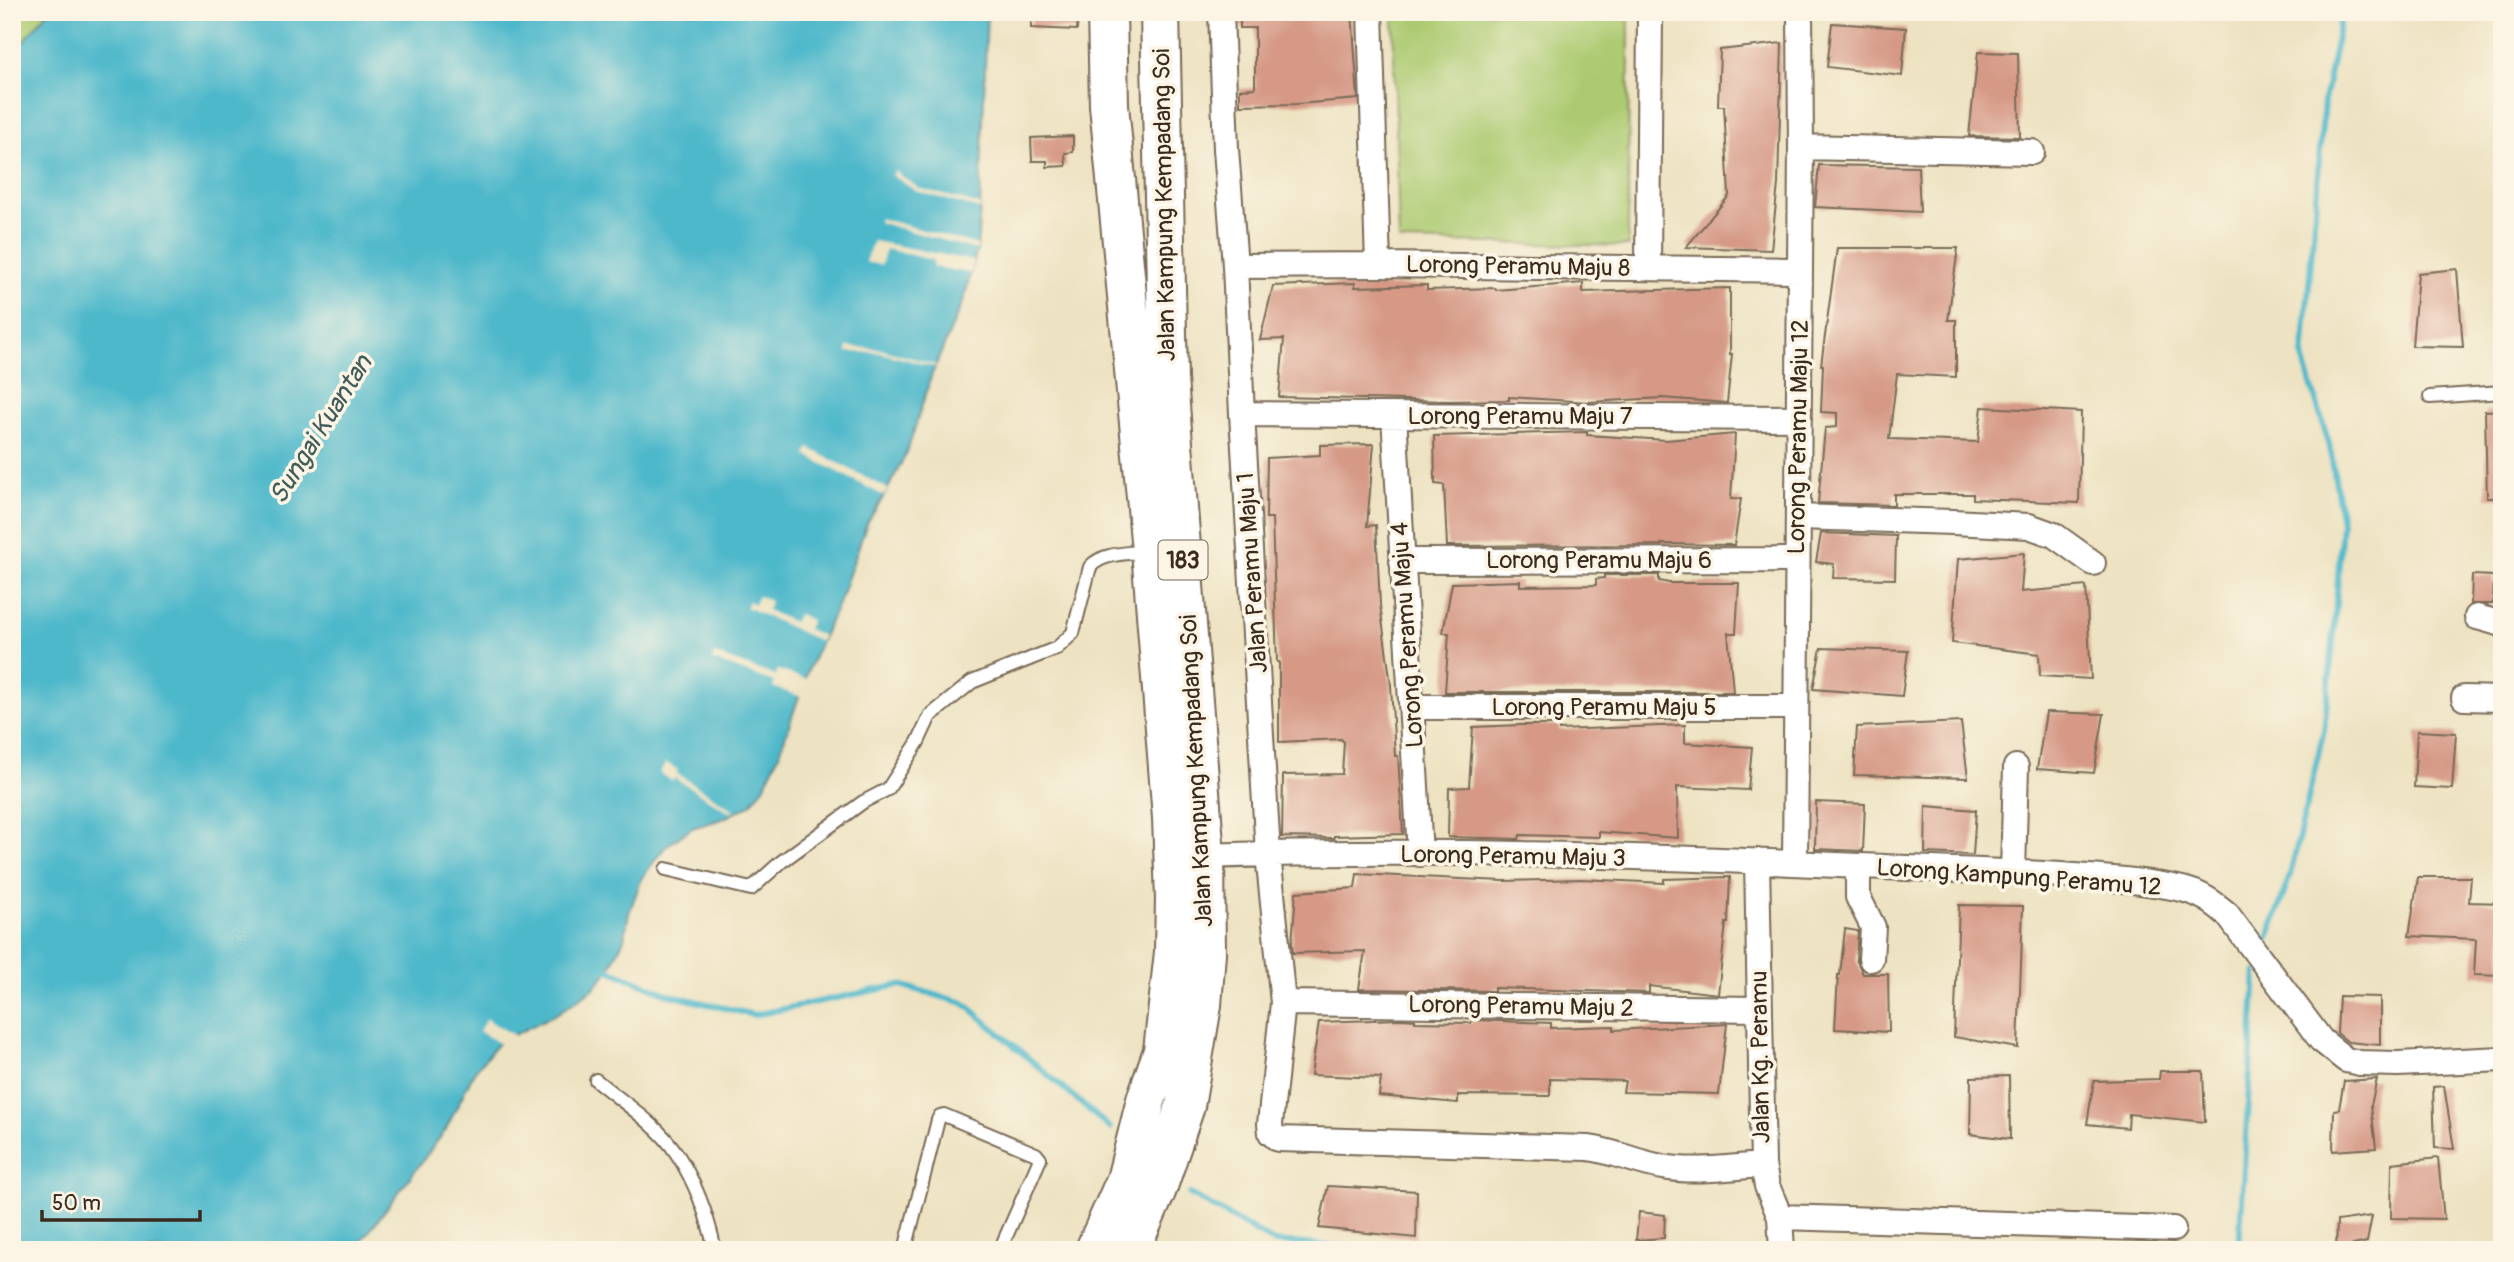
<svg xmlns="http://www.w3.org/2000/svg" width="2514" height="1262" viewBox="0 0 2514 1262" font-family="Pangolin,sans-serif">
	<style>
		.green { fill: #acca71; stroke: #747a48; stroke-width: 2 }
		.water { fill: #4db8ca; stroke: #447174; stroke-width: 2 }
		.pier { fill: #ede2c1 }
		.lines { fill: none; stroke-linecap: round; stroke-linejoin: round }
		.stream { stroke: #4db8ca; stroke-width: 6 }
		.building { fill: #d69986 }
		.service-casing { stroke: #796a57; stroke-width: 16 }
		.minor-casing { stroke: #796a57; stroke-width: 28 }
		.trunk-casing { stroke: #796a57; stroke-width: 42 }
		.service { stroke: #fff; stroke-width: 12 }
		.minor { stroke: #fff; stroke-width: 24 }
		.trunk { stroke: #fff; stroke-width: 38 }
		.labels { text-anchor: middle; stroke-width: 7; stroke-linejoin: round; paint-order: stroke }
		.shield { fill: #fcf5e5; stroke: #75675a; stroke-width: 2 }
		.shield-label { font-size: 23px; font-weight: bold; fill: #3b2a1e }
		.street-label { font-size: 24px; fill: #3b2a1e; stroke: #fcf5e5 }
		.water-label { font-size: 26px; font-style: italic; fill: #415c5a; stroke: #fcf5e5 }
	</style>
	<rect width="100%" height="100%" fill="#fcf5e5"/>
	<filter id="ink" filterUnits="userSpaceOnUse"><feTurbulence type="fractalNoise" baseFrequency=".0143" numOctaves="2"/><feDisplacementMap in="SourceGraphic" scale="14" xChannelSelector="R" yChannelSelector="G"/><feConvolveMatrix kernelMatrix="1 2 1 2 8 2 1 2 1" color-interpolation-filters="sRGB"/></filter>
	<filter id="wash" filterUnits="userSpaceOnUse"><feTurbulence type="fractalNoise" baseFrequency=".00686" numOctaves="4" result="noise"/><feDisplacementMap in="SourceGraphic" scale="28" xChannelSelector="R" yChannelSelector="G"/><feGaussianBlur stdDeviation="1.57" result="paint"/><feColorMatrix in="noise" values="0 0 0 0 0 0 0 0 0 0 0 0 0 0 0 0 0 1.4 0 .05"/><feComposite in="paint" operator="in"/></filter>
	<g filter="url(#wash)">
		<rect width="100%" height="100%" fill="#ede2c1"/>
		<path class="green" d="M12 12H48L12 55Z
			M1393 12H1629L1628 246 1399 241Z"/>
		<path class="water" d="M48 12H987L980 209 977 250 964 299 932 374 907 452 884 496 867 523 841 597 808 670 780 752 764 787 750 805 722 819 692 828 665 847 642 878 629 913 624 939 609 970 593 989 558 1013 498 1043 474 1072 445 1131 355 1250H12V55Z"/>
		<path class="pier" d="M895 171 918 188 980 205V209L916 191 892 175Z
			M879 218 977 245V250L878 222Z
			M873 241 974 261 971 273 933 267V260L886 249 881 265 865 262Z
			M848 347 880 349 936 365 935 367 877 352H847Z
			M809 448 888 489 884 496 806 455Z
			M758 596 770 601 767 610 793 622 798 614 811 620 807 629 823 636 820 641 746 607 748 601 754 604Z
			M714 654 775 676 778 670 808 680 802 697 773 687 774 682 712 660Z
			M666 763 678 770 676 773 735 811 731 813 675 778 672 781 660 773Z
			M486 1019 517 1037 502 1045 498 1043 479 1031Z"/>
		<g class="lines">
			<path class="stream" d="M2264 950 2290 875 2324 730 2334 632 2342 523 2330 447 2303 358 2324 101 2342 12
				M606 965 609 970 670 995 754 1015 900 985 964 1003 1110 1128
				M1190 1194 1274 1242 1396 1250
				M2239 1250 2256 972"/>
		</g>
		<g id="blocks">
			<path class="building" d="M1031 12H1078L1077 30 1031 28Z
				M1240 12H1352L1358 99 1297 104 1240 105V89L1255 88V28H1240Z
				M1832 23 1906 28 1902 76 1827 67Z
				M1782 43 1778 184 1771 250 1686 247 1729 196 1724 106H1718L1720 50Z
				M1978 52 2018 53 2020 137 1969 136Z
				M1073 136V152L1065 153 1066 166 1047 167V161H1032L1031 138Z
				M1819 165 1918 167 1920 212 1815 207Z
				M1837 248H1958L1948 320H1956V377L1897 374 1889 439 1978 442 1982 407 2081 412 2079 503 1973 499V494H1894V505L1818 503 1825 428 1837 427V413L1821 412 1823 365H1821Z
				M2457 269 2463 347 2412 346 2418 273Z
				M1355 283V287L1427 285V290L1495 288 1496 290 1583 283V292L1730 288V354H1732L1727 403 1662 398 1589 402 1509 397V400L1449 401 1279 397 1284 339 1260 340 1273 286Z
				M2502 410V498H2487L2485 411Z
				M1587 432V435L1666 440 1735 434 1731 499H1741L1734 545 1661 544V545L1447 546 1444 485 1435 484 1434 436Z
				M1374 444 1367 526 1376 525 1380 605 1391 685 1395 756H1398L1403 834 1334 836V838L1282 837 1283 775 1342 774 1344 742 1341 739 1279 742V662H1277L1272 518H1266L1267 458 1320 455V445Z
				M1821 533 1896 536 1895 579 1833 578 1834 564 1816 562Z
				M2024 553 2021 592 2086 586 2091 679 2040 676 2039 654 1952 643 1958 559Z
				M1604 575H1659V581L1669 583H1739L1736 633H1728L1733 692H1445L1449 633H1443L1452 583 1520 581V586L1596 585V579L1604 578Z
				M2472 575 2494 576 2493 604H2471Z
				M1821 648 1908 651 1902 696 1813 689Z
				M2046 712 2104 714 2094 773 2037 769Z
				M1961 722 1968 778 1854 775 1857 727Z
				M1521 725H1559V730L1685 725V743L1752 747 1748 790 1677 787 1678 838 1599 832V837L1520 835 1519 839 1448 837 1449 788 1469 787 1473 727Z
				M2417 731 2456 733 2452 789 2414 787Z
				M1816 802 1865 804 1863 851 1815 849Z
				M1926 806 1976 810 1973 855 1925 853Z
				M1357 874 1503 881 1581 879 1664 883V879L1730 877 1728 923H1726L1718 994 1649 986V993L1494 988V991L1359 989 1365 951 1293 953 1292 944 1296 892 1355 888Z
				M2418 877H2471L2469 902 2502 903V976L2474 975 2476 939 2409 936Z
				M1959 905 2023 906 2018 1048 1954 1037Z
				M1845 929 1858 931 1856 959 1863 974H1888L1889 1032 1835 1029 1838 975H1840Z
				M2339 996 2380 997V1045L2348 1042 2337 1033Z
				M1401 1019 1415 1020V1022L1471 1023 1472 1020 1551 1023V1028L1614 1026V1030L1727 1024 1719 1094 1623 1092 1625 1081 1550 1079V1096L1458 1095V1103L1379 1096 1381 1078 1311 1075 1319 1022Z
				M2160 1071H2203L2205 1122 2129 1114 2128 1128 2087 1124 2094 1081 2159 1079Z
				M2009 1076 2010 1139 1970 1134 1971 1077Z
				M2377 1079 2371 1105 2376 1148 2333 1151 2334 1110 2339 1109 2344 1081Z
				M2444 1086 2454 1149 2435 1148 2433 1087Z
				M2438 1158 2444 1219 2391 1218 2392 1163Z
				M1328 1186 1417 1191 1416 1238 1319 1228Z
				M1639 1212 1665 1215 1664 1238 1636 1240Z
				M2372 1216 2367 1242 2336 1249 2337 1221Z"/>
		</g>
	</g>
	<g filter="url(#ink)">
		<use href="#blocks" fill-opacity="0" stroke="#796a57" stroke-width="2"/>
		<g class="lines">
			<g class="service-casing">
				<path id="service" d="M2430 397 2502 392
					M666 869 751 889 781 862 863 802 888 789 918 742 930 716 972 682 1057 648 1073 633 1090 567C1103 552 1129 554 1147 551
					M596 1080C622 1102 658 1124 677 1154 695 1182 708 1217 715 1250
					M905 1250 938 1120 940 1116 944 1115 1036 1154 1040 1159 1000 1250"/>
			</g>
			<g class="minor-casing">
				<path id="minor" d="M1221 12 1226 149 1235 266 1242 414 1268 854 1283 1003 1270 1124 1271 1133 1278 1139 1588 1148C1614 1151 1637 1163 1663 1167 1695 1173 1730 1167 1763 1165
					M1370 12 1378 265
					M1801 147 2032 152
					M1235 266 1378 265 1800 270
					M1648 267 1650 12
					M1242 414 1799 418
					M1394 415 1420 854
					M1798 517 1953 522 2029 526 2054 535 2093 563
					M1402 561 1797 560
					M2477 617 2502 624
					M2464 698 2502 699
					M1412 707H1796
					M1205 856C1423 848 1643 856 1861 866 1928 869 1995 871 2061 875 2102 878 2142 880 2182 889 2200 893 2213 902 2227 914L2321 1040 2346 1060 2360 1063 2398 1064 2502 1059
					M1757 861 1763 1165 1767 1186 1780 1217 1782 1250
					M1795 863 1801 147 1800 12
					M1858 866V897L1873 927 1871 959
					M2013 872 2016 767
					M1283 1003 1759 1009
					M1780 1217 2173 1229"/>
			</g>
			<g class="trunk-casing">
				<path id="trunk" d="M1095 1250 1126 1180 1146 1100 1163 1051 1174 952 1175 899 1172 818 1151 550 1109 105 1107 12
					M1130 1250 1157 1189 1185 1106 1202 1005 1206 953 1205 856 1168 379 1160 12"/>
			</g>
			<use href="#service" class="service"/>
			<use href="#minor" class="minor"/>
			<use href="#trunk" class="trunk"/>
		</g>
	</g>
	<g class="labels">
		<rect class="shield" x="1158.5" y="540.5" width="49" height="39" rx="5"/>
		<g class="shield-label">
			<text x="1183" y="568">183</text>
		</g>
		<g class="street-label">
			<text transform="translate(1164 205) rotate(-91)" y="8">Jalan Kampung Kempadang Soi</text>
			<text transform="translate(1518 266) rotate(1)" y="8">Lorong Peramu Maju 8</text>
			<text x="1520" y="424">Lorong Peramu Maju 7</text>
			<text transform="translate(1798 437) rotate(-89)" y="8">Lorong Peramu Maju 12</text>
			<text x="1599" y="568">Lorong Peramu Maju 6</text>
			<text transform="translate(1252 573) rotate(-94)" y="8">Jalan Peramu Maju 1</text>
			<text transform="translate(1407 635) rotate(-94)" y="8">Lorong Peramu Maju 4</text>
			<text x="1604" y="715">Lorong Peramu Maju 5</text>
			<text transform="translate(1196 771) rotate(-93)" y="8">Jalan Kampung Kempadang Soi</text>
			<text transform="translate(1513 856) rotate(1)" y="8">Lorong Peramu Maju 3</text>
			<text transform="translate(2019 877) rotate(4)" y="8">Lorong Kampung Peramu 12</text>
			<text transform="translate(1521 1006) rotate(1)" y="8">Lorong Peramu Maju 2</text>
			<text transform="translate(1760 1057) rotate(-91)" y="8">Jalan Kg. Peramu</text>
		</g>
		<g class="water-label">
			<text transform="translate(320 429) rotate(-58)" y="9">Sungai Kuantan</text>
		</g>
	</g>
	<rect width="2514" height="1262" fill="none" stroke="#fcf5e5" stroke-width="42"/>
	<path d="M42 1210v10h158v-10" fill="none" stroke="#3b2a1e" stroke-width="3.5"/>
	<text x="52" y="1210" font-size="21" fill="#3b2a1e" stroke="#fcf5e5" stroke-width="5" paint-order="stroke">50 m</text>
</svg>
